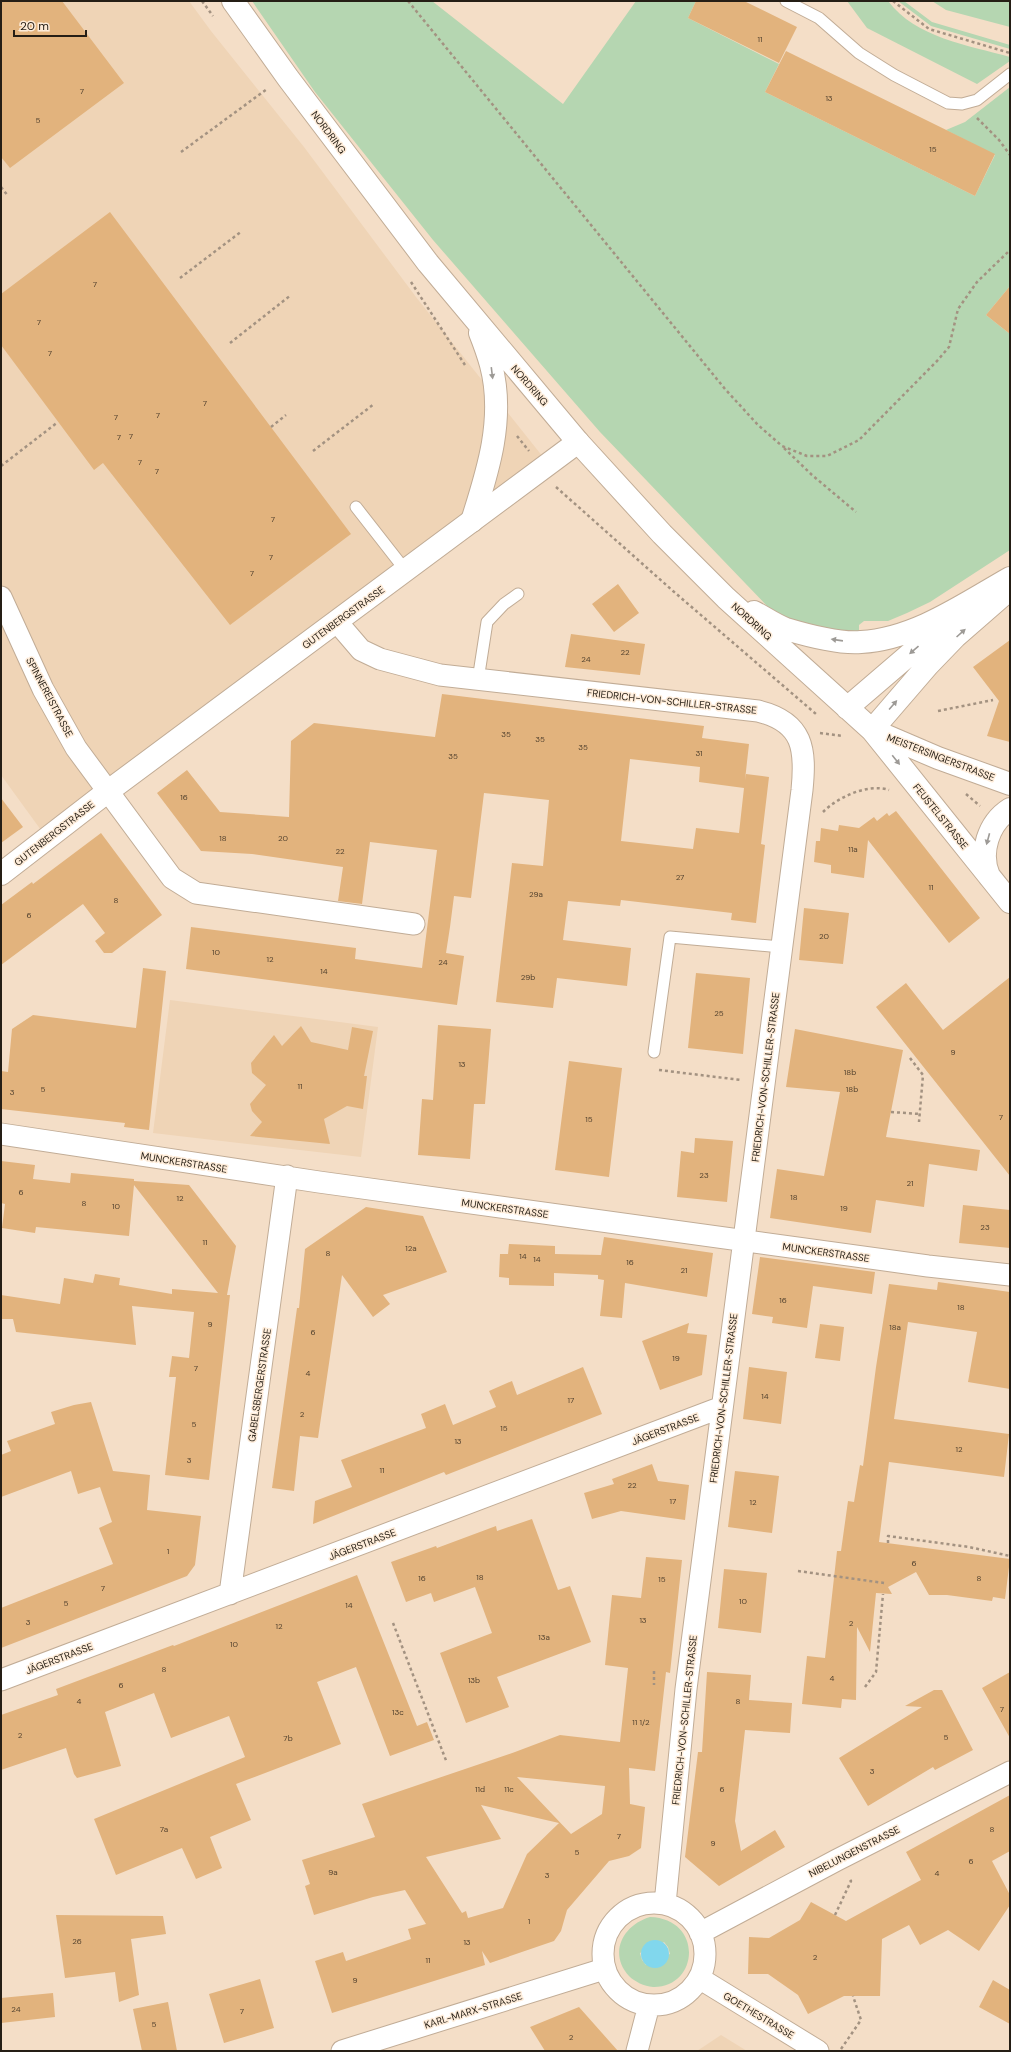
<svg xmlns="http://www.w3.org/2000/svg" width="1011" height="2052" viewBox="0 0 1011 2052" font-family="'DM Sans',sans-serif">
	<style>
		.built { fill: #efd4b6 }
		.green { fill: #b5d6b1; fill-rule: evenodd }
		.water { fill: #81d7ed }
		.building { fill: #e2b37d; fill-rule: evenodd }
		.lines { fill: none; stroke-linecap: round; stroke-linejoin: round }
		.service-casing { stroke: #c1ac96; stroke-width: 13 }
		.minor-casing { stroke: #c1ac96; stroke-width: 23 }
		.tertiary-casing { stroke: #c1ac96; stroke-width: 24 }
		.secondary-casing { stroke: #c1ac96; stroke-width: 24 }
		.path { stroke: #a39281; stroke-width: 2.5; stroke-dasharray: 3 3; stroke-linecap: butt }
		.service { stroke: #fff; stroke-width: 11 }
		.minor { stroke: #fff; stroke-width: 21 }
		.tertiary { stroke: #fff; stroke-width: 22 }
		.secondary { stroke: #fff; stroke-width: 22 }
		.oneway { fill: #9d9a96 }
		.labels { text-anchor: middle; stroke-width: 3; stroke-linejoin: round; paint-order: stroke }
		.number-label { font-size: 8px; fill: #54432f }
		.street-label { font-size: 10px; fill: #251e15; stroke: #feecd9 }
	</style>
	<rect width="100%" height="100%" fill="#f4dec7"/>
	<path class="built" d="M1 1H189L211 31 304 147 416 297 547 462 46 837 1 775Z
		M170 1000 378 1027 361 1157 153 1133Z
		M721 2035 747 2051H697Z"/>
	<path class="green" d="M252 1H432L563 104 636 1H696L688 18 779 64 765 92 975 196 995 155 946 130 965 122 1010 87V286L986 315 1010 334V550L930 602 907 613 888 621H864L859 625V633H847L791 620 767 606 600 432 433 240 315 92Z
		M847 1H888C916 38 968 45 1010 57V61L977 84 867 28Z
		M898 1H904L932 22 1010 45V49L931 26Z
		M932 1H1010V27L946 10Z
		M650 1917C704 1919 699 1988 653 1987 644 1986 635 1982 629 1976 608 1953 623 1925 650 1917ZM664 1942 668 1947 670 1954 646 1965 642 1960 640 1953Z"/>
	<path class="water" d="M641 1954a14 14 0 1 1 28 0a14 14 0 1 1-28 0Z"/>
	<path class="building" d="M1 1H62L124 83 10 168 1 157Z
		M696 1H744L797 27 779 63 688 18Z
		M786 51 995 154 975 196 765 92Z
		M110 212 351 534 230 625 103 463 94 470 1 345V294Z
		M1010 286V334L986 315Z
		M618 584 639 613 614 632 592 604Z
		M571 634 645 644 640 675 565 667Z
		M1010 640V742L987 736 999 701 973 667Z
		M442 694 704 726 702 738 749 744 745 780 746 774 769 777 761 844 765 845 756 923 731 920 732 913 621 900 620 906 568 901 563 940 631 948 627 986 557 978 553 1008 496 1002 512 863 543 866 549 800 484 793 471 898 454 896 450 927 446 953 464 956 457 1005 186 969 191 927 356 948 355 959 422 968 437 850 370 842 362 904 338 901 343 867 252 854 201 851 157 793 187 770 220 812 289 817 291 741 314 723 435 737ZM630 759 700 767 699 782 744 788 739 833 696 828 693 849 621 841Z
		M1 798 23 827 1 843Z
		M896 811 980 918 949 943 868 840 864 878 831 873V865L814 862 816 841H820L821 828 838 831 839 825 859 828 874 817 877 821 887 813 889 816Z
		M101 833 162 915 112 953H104L95 941 105 933 83 904 1 965V905L32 882 33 884Z
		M804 908 849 913 843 964 799 960Z
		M143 968 166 971 149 1130 124 1127 125 1123 1 1109V1071L8 1072 12 1029 33 1015 136 1028Z
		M696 973 750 978 743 1054 688 1048Z
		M1010 977V1176L876 1007 906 983 943 1030Z
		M438 1025 491 1029 485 1104H474L470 1159 418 1155 422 1099 433 1100Z
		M301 1026 311 1042 348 1050 352 1027 373 1031 364 1076H367L363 1109 347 1106 324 1119 330 1144 250 1136 262 1122 252 1111 250 1104 266 1085 252 1073 251 1063 274 1035 282 1046Z
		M795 1029 903 1050 886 1137 980 1150 977 1171 929 1164 924 1207 876 1200 871 1233 770 1218 777 1169 824 1176 840 1092 786 1087Z
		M569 1061 622 1068 609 1177 555 1170Z
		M695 1138 733 1141 727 1202 677 1197 681 1151 694 1153Z
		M1 1161 35 1165 33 1179 70 1183 71 1173 134 1179V1181L189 1185 236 1246 227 1295H230L209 1480 165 1475 176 1377H169L172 1356 189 1358 194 1312 132 1306 136 1345 16 1332 13 1319H1V1295L60 1304 64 1278 93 1283 95 1274 120 1278 119 1285 172 1294V1289L218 1293 134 1185 129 1236 36 1227 35 1233 2 1228 5 1204 1 1203Z
		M963 1205 1010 1210V1248L959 1243Z
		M366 1207 423 1216 447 1272 383 1295 390 1304 373 1317 342 1275 318 1438 300 1436 294 1491 272 1488 297 1308H299L305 1249Z
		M604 1237 713 1253 707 1297 625 1283 622 1318 600 1316 604 1280 598 1279V1275L554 1273V1286L509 1285V1278L499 1277 500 1254H508L509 1244 555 1246V1254L601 1255Z
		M760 1257 875 1272 872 1294 813 1286 807 1328 772 1323 773 1317 752 1314Z
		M938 1282 1010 1292V1389L968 1382 977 1332 908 1322 894 1419 1009 1434 1004 1477 889 1462 879 1542 1010 1559 1005 1599 993 1597 992 1601 947 1595H929L916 1572 888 1587 892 1594 876 1593 870 1652 857 1627 856 1700 842 1699 841 1708 802 1704 807 1656 825 1658 837 1551H841L848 1501 854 1502 860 1465 863 1466 876 1367 889 1284 937 1290Z
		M689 1323 687 1333 707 1335 702 1375 660 1390 642 1341Z
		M820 1324 844 1327 840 1361 815 1358Z
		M583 1367 602 1414 446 1475 444 1472 313 1524 315 1501 352 1487 341 1460 426 1428 421 1414 445 1404 453 1425 496 1407 489 1391 512 1381 517 1395Z
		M749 1367 787 1372 781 1424 743 1419Z
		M91 1402 113 1471 150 1475 147 1510 201 1516 195 1565 187 1576 1 1648V1608L113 1564 99 1528 112 1522 100 1487 78 1494 71 1471 1 1497V1455L11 1451 7 1441 55 1424 51 1412 74 1405Z
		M652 1464 658 1481 689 1485 685 1520 621 1511 592 1519 584 1493 614 1484 612 1479Z
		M735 1471 779 1476 772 1533 728 1527Z
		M532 1519 558 1590 570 1586 591 1642 497 1677 509 1707 466 1723 440 1653 492 1633 475 1587 434 1602 431 1593 406 1602 391 1562 436 1546 437 1548 496 1526 497 1531Z
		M646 1557 682 1560 670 1673 666 1672 655 1771 629 1768 630 1804 645 1807 641 1848 629 1856 609 1861 567 1910 561 1931 554 1941 490 1963 482 1951 485 1965 332 2013 315 1961 343 1952 346 1961 411 1939 408 1929 426 1924 405 1890 373 1897 314 1915 305 1886 310 1884 302 1860 375 1837 362 1804 515 1752 560 1735 620 1742 628 1668 605 1665 612 1595 641 1598ZM517 1777 605 1786 602 1814 571 1834ZM481 1805 559 1823 527 1854 503 1908 468 1918 466 1911 462 1913 426 1857 501 1839Z
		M724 1569 767 1573 761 1633 718 1628Z
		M357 1575 417 1726 427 1722 434 1740 390 1756 356 1667 317 1682 341 1744 236 1784 251 1820 210 1837 222 1868 196 1879 182 1848 116 1875 94 1819 245 1757 229 1716 171 1738 154 1693 105 1712 121 1766 77 1778 74 1774 66 1748 1 1770V1715L58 1695 56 1689 173 1645 174 1646Z
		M707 1672 751 1675 749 1700 792 1703 790 1733 745 1730 735 1821 741 1851 775 1830 785 1847 719 1886 685 1857 698 1752H702Z
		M1010 1672V1738L982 1688Z
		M934 1690H942L973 1750 935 1770 933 1767 868 1806 839 1758 922 1707 905 1706Z
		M1010 1795V1851L992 1861 1010 1895V1905L979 1951 948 1930 920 1945 909 1925 882 1939 880 1996H844L808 2014 798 1995 768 1974H748L749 1937 769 1938 800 1920 811 1902 846 1921 921 1880 906 1852Z
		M56 1915 163 1916 166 1934 131 1939 139 1995 119 2002 115 1972 65 1978Z
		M260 1979 274 2028 224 2043 209 1994Z
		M993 1980 1010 1990V2024L979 2007Z
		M53 1993 55 2017 1 2023V1998Z
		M168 2002 177 2051H142L133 2009Z
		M579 2007 618 2051H545L530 2027Z"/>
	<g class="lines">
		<g class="service-casing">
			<path id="service" d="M786 1 819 18 859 53 894 75 948 103 962 104 977 100 1010 74
				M356 507 406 571
				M478 680 487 622 504 604 518 594
				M654 1052 670 937 781 947"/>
		</g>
		<g class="minor-casing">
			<path id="minor" d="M1 597 43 689 76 748 172 878 196 893 414 924
				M337 622 361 650 380 659 440 675 758 711C804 722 806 750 802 790L686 1689 665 1904
				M1 1134 319 1182 928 1266 1010 1275
				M230 1594 287 1176
				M1 1680 722 1407
				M603 1954a51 51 0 1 1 102 0a51 51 0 1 1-102 0Z
				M700 1933 837 1860 1010 1772
				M699 1978 818 2051
				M342 2051 604 1969
				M637 2051 649 2005"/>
		</g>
		<g class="tertiary-casing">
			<path id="tertiary" d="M1 874 107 792 578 442"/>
		</g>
		<g class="secondary-casing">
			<path id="secondary" d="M233 1 288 78 428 263 578 442 662 534 726 598 872 730 1010 902
				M472 521C488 471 505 418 491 365 488 354 484 343 480 333
				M754 612C764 617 775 625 786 629 806 635 839 644 861 642 915 639 964 604 1010 578
				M847 708 945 624
				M872 730 928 665 955 637 1010 589
				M875 731 938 758 1010 784
				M989 876C979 853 988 823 1010 809"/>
		</g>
		<path class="path" d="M202 1 213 16
			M408 1 725 389 758 425 782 446 807 456H827L859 440 937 361 949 347 958 309 977 282 1010 250
			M893 1 929 29 1010 53
			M977 118 999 140 1010 155
			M181 152 267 89
			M1 187 8 196
			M180 278 242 231
			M411 282 465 365
			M230 343 291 295
			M271 427 286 415
			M517 436 529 451
			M784 448 812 475 856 512
			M313 451 374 404
			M1 466 58 422
			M556 487 673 591 816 714
			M938 711 993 700
			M820 733 843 736
			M966 794 980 806
			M823 812C838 797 868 783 889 790
			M910 1058 923 1075 919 1122
			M659 1070 741 1080
			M891 1112 920 1114
			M888 1543V1536L969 1547 1010 1556
			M798 1571 884 1583
			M393 1623 447 1763
			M654 1671V1685
			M865 1687 876 1672 883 1594
			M835 1915 851 1881 850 1879
			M841 2049 861 2020 853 1996"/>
		<use href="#service" class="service"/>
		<use href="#minor" class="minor"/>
		<use href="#tertiary" class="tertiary"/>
		<use href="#secondary" class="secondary"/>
	</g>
	<defs><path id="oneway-solid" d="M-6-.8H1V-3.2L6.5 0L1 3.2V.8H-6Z"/></defs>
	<g class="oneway">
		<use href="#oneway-solid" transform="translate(492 373) rotate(83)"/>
		<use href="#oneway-solid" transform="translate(961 633) rotate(-42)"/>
		<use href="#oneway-solid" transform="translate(837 640) rotate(-172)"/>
		<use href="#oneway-solid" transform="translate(914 650) rotate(139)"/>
		<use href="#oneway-solid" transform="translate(893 705) rotate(-49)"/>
		<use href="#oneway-solid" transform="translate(896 760) rotate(51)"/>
		<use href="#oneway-solid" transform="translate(988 839) rotate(105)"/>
	</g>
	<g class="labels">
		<g class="number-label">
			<text x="760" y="42">11</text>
			<text x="82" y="94">7</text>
			<text x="829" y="101">13</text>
			<text x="38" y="123">5</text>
			<text x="933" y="152">15</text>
			<text x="95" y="287">7</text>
			<text x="39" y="325">7</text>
			<text x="50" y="356">7</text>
			<text x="205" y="406">7</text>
			<text x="158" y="418">7</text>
			<text x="116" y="420">7</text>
			<text x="131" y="439">7</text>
			<text x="119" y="440">7</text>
			<text x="140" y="465">7</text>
			<text x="157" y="474">7</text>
			<text x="273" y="522">7</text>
			<text x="271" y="560">7</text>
			<text x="252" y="576">7</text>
			<text x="625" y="655">22</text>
			<text x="586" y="662">24</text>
			<text x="506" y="737">35</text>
			<text x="540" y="742">35</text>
			<text x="583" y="750">35</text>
			<text x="699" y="756">31</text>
			<text x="453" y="759">35</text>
			<text x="184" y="800">16</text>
			<text x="223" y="841">18</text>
			<text x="283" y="841">20</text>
			<text x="853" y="852">11a</text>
			<text x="340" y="854">22</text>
			<text x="680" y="880">27</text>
			<text x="931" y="890">11</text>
			<text x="536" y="897">29a</text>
			<text x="116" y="903">8</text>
			<text x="29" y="918">6</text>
			<text x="824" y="939">20</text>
			<text x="216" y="955">10</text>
			<text x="270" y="962">12</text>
			<text x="443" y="965">24</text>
			<text x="324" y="974">14</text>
			<text x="528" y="980">29b</text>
			<text x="719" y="1016">25</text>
			<text x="953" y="1055">9</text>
			<text x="462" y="1067">13</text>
			<text x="850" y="1075">18b</text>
			<text x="300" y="1089">11</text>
			<text x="43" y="1092">5</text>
			<text x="852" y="1092">18b</text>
			<text x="12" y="1095">3</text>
			<text x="1001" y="1120">7</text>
			<text x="589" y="1122">15</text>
			<text x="704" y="1178">23</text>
			<text x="910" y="1186">21</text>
			<text x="21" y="1195">6</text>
			<text x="794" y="1200">18</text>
			<text x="180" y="1201">12</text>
			<text x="84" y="1206">8</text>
			<text x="116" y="1209">10</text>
			<text x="844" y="1211">19</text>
			<text x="985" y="1230">23</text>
			<text x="205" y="1245">11</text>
			<text x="411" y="1251">12a</text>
			<text x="328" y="1256">8</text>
			<text x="523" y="1259">14</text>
			<text x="537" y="1262">14</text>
			<text x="630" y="1265">16</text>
			<text x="684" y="1273">21</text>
			<text x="783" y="1303">16</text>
			<text x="961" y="1310">18</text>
			<text x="210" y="1327">9</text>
			<text x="895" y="1330">18a</text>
			<text x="313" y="1335">6</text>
			<text x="676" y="1361">19</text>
			<text x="196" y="1371">7</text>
			<text x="308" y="1376">4</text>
			<text x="765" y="1399">14</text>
			<text x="571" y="1403">17</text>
			<text x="302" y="1417">2</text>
			<text x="194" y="1427">5</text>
			<text x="504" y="1431">15</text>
			<text x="458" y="1444">13</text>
			<text x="959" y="1452">12</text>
			<text x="189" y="1463">3</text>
			<text x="382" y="1473">11</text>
			<text x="632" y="1488">22</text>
			<text x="673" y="1504">17</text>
			<text x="753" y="1505">12</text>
			<text x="168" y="1554">1</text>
			<text x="914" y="1566">6</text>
			<text x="480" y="1580">18</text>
			<text x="422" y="1581">16</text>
			<text x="979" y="1581">8</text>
			<text x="662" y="1582">15</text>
			<text x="103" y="1591">7</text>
			<text x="743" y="1604">10</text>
			<text x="66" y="1606">5</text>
			<text x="349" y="1608">14</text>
			<text x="643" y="1623">13</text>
			<text x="28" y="1625">3</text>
			<text x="851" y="1626">2</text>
			<text x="279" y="1629">12</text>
			<text x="544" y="1640">13a</text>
			<text x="234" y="1647">10</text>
			<text x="164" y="1672">8</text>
			<text x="832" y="1681">4</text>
			<text x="474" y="1683">13b</text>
			<text x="121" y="1688">6</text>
			<text x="79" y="1704">4</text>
			<text x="738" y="1704">8</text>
			<text x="1002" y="1712">7</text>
			<text x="398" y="1715">13c</text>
			<text x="641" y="1725">11 1/2</text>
			<text x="20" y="1738">2</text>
			<text x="946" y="1740">5</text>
			<text x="288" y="1741">7b</text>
			<text x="872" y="1774">3</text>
			<text x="480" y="1792">11d</text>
			<text x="509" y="1792">11c</text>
			<text x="722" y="1792">6</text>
			<text x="164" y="1832">7a</text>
			<text x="992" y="1832">8</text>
			<text x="619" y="1839">7</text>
			<text x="713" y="1846">9</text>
			<text x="577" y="1855">5</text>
			<text x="971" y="1864">6</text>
			<text x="333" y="1875">9a</text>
			<text x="937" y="1876">4</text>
			<text x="547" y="1878">3</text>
			<text x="529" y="1924">1</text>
			<text x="77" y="1944">26</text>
			<text x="467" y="1945">13</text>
			<text x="815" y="1960">2</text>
			<text x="428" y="1963">11</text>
			<text x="355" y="1983">9</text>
			<text x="16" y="2012">24</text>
			<text x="242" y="2014">7</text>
			<text x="154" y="2027">5</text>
			<text x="571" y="2040">2</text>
		</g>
		<g class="street-label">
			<text transform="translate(329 132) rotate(53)" y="4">NORDRING</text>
			<text transform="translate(530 385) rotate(49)" y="4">NORDRING</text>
			<text transform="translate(343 617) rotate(-36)" y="4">GUTENBERGSTRASSE</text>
			<text transform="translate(752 621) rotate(42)" y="4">NORDRING</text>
			<text transform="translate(50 697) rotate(62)" y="4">SPINNEREISTRASSE</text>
			<text transform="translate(672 701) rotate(6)" y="4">FRIEDRICH-VON-SCHILLER-STRASSE</text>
			<text transform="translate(941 757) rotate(21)" y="4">MEISTERSINGERSTRASSE</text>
			<text transform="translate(941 816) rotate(51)" y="4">FEUSTELSTRASSE</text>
			<text transform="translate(54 833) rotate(-38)" y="4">GUTENBERGSTRASSE</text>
			<text transform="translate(765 1077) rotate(-83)" y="4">FRIEDRICH-VON-SCHILLER-STRASSE</text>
			<text transform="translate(184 1162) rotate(9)" y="4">MUNCKERSTRASSE</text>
			<text transform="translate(505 1208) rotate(8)" y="4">MUNCKERSTRASSE</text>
			<text transform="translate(826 1252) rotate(8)" y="4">MUNCKERSTRASSE</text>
			<text transform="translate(259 1385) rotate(-82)" y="4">GABELSBERGERSTRASSE</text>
			<text transform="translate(723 1398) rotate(-83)" y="4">FRIEDRICH-VON-SCHILLER-STRASSE</text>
			<text transform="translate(665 1429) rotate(-21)" y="4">JÄGERSTRASSE</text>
			<text transform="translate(362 1544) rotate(-21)" y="4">JÄGERSTRASSE</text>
			<text transform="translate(59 1658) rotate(-21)" y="4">JÄGERSTRASSE</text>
			<text transform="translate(684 1720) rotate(-84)" y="4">FRIEDRICH-VON-SCHILLER-STRASSE</text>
			<text transform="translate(854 1851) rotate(-27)" y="4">NIBELUNGENSTRASSE</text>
			<text transform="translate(473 2010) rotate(-17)" y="4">KARL-MARX-STRASSE</text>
			<text transform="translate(759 2015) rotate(31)" y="4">GOETHESTRASSE</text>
		</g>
	</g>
	<rect width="1011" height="2052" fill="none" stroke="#251e15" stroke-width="4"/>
	<path d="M14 30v6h72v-6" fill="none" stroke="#251e15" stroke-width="2"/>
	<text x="20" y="30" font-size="12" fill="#251e15" stroke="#feecd9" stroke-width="3" paint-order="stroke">20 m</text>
</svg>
